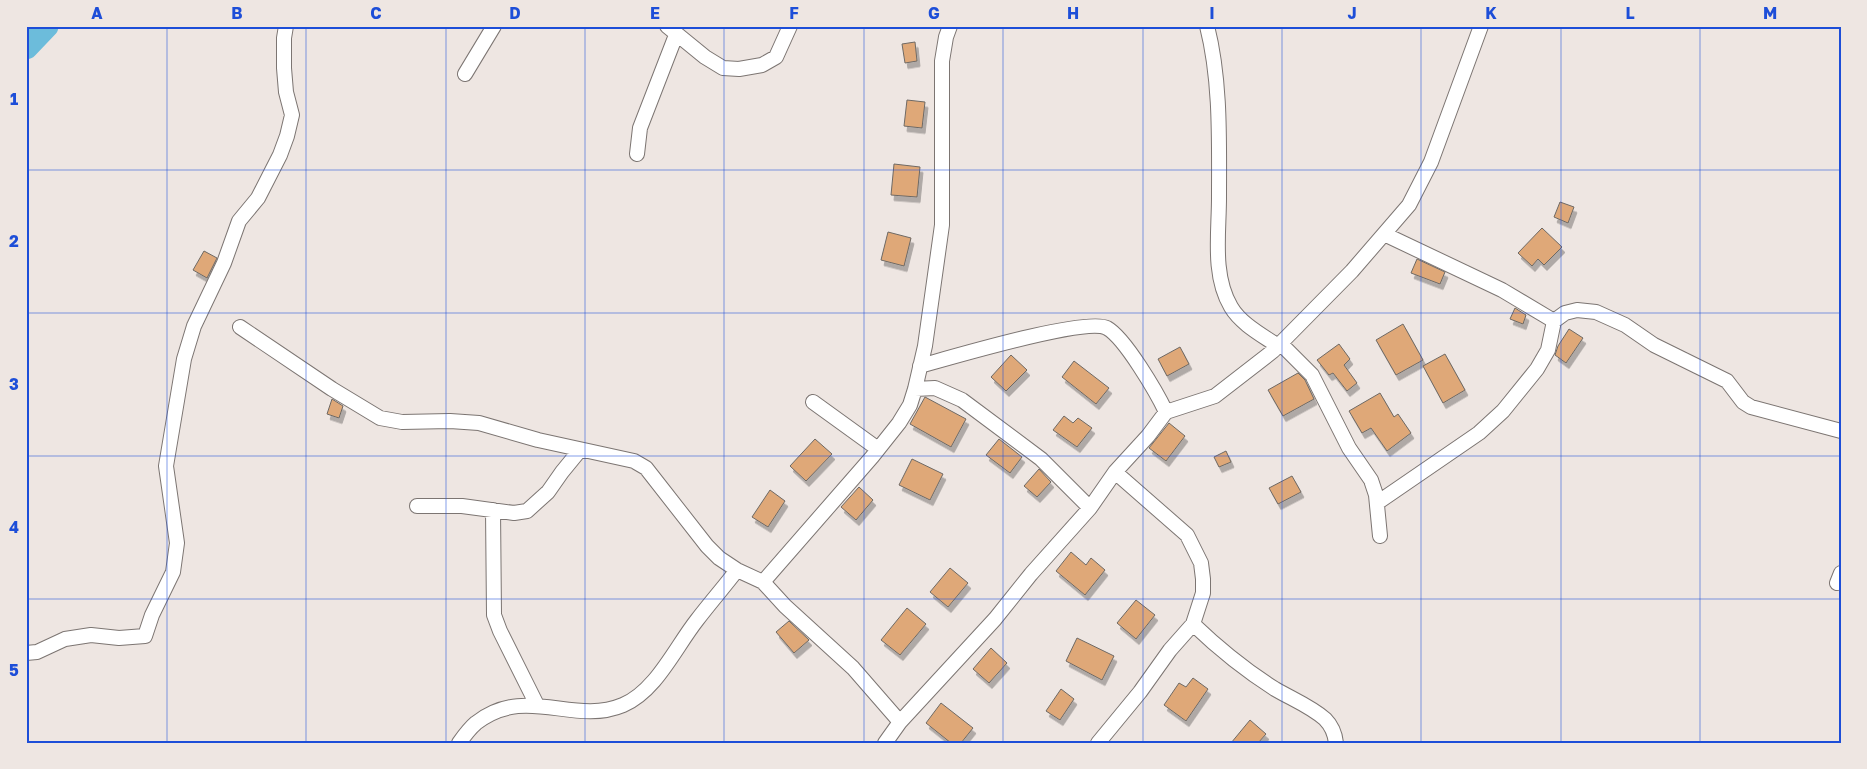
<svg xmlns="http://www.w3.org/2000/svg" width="1867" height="769" viewBox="0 0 1867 769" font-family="'Golos Text',sans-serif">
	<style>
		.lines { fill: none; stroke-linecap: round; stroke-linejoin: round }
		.river { stroke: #6cbcdb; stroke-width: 25 }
		.building { fill: #dfa878; stroke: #6e6964; filter: url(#shadow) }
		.minor-casing { stroke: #7c7572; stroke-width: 16 }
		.minor { stroke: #fff; stroke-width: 14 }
		.grid { fill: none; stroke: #1d4ed8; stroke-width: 1; stroke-opacity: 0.55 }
		.neatline { fill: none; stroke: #1d4ed8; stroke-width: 2 }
		.grid-label { font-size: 16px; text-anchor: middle; font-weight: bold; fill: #1d4ed8 }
	</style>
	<defs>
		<filter id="shadow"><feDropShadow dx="3" dy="5.5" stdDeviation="0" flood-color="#0004"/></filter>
	</defs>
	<rect width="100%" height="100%" fill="#eee6e2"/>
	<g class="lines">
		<path class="river" d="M26 47 46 26"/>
	</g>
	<path class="building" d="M915 42 917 61 905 63 902 44Z
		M907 100 925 102 922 128 904 126Z
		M894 164 920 167 917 197 891 195Z
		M1560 202 1574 207 1568 223 1554 217Z
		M1542 228 1562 247 1544 265 1538 259 1532 266 1518 253Z
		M888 232 911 238 904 266 881 260Z
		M204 251 217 258 207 278 193 270Z
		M1417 259 1445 272 1440 284 1411 273Z
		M1515 308 1526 315 1523 324 1510 319Z
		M1403 324 1423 360 1396 375 1376 340Z
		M1569 329 1583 338 1566 363 1555 355 1558 346Z
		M1339 344 1350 359 1344 365 1357 383 1347 391 1333 373 1329 375 1317 360Z
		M1180 347 1189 364 1167 376 1158 359Z
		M1445 354 1465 390 1443 403 1423 366Z
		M1011 355 1027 370 1006 391 991 377Z
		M1074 361 1109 388 1096 404 1062 377Z
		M1298 373 1305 380 1314 399 1283 416 1268 390Z
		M1380 393 1394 417 1398 414 1411 433 1387 451 1371 428 1362 433 1349 411Z
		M925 397 966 419 951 447 910 424Z
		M332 399 343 406 339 418 327 414Z
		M1064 416 1073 423 1078 418 1092 428 1077 447 1053 430Z
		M1169 423 1185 436 1166 461 1149 448Z
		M815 439 832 454 806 481 790 466Z
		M999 439 1022 457 1010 473 986 455Z
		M1226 451 1231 462 1219 467 1214 457Z
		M912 459 943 474 930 500 899 485Z
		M1039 469 1051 482 1037 497 1024 486Z
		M1292 476 1301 492 1278 504 1269 488Z
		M859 487 873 500 856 520 841 507Z
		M770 490 785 501 768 527 752 517Z
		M1071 552 1086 565 1091 558 1105 570 1085 595 1056 571Z
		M950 568 968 583 948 607 930 592Z
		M1136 600 1155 615 1136 639 1117 623Z
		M907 608 926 624 900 655 881 640Z
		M789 621 809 640 794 653 776 632Z
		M1077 638 1114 656 1102 680 1066 661Z
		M991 648 1007 663 989 683 973 669Z
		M1193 678 1208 689 1186 721 1164 705 1179 683 1186 687Z
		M1061 689 1074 699 1060 720 1046 711Z
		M941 703 973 728 961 743H951L926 723Z
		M1250 720 1266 734 1258 743H1231Z"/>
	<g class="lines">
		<g class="minor-casing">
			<path id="minor" d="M667 26 705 57 723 68 739 69 762 65 776 57 790 26
				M1207 26C1221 81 1219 142 1219 198 1219 233 1212 275 1231 307 1241 324 1262 335 1278 346
				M465 74 494 26
				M637 154 640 128 676 35
				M1384 234 1502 290 1554 321
				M240 327 332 389 380 418 402 422 450 421 479 423 538 440 634 461 646 468 707 546 719 558 737 570 763 582 785 606 853 668 900 722
				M1280 343 1312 375 1349 448 1371 480 1376 495 1380 536
				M920 366C949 358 1086 317 1107 328 1125 338 1157 393 1166 412
				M915 389 935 388 962 400 1041 459 1090 508
				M813 402 878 449
				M1377 503 1479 433 1503 411 1537 369 1548 350 1554 321 1565 313 1577 310 1596 312 1625 325 1654 345 1727 381 1743 402 1751 407 1841 431
				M417 506H462L514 513 527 511 548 492 562 472 580 450
				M493 510 494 615 500 631 537 705
				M763 582 872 457 899 423 910 405 915 389 925 346 942 225V61L946 37 950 26
				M1837 583 1841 573
				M1193 624C1219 649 1245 670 1275 689 1292 699 1310 706 1325 719 1331 725 1335 734 1336 743
				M26 653 37 652 65 639 91 635 119 638 145 636 152 615 173 572 177 543 166 466 184 359 194 326 224 263 239 221 258 198 280 155 287 136 292 115 286 92 284 68V38L286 26
				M459 743C464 736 470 728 476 723 526 684 573 726 623 705 656 691 675 648 697 620 710 603 724 587 737 570
				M885 743 900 722 995 619 1031 574 1090 508 1115 472 1148 436 1166 412 1215 396 1273 351 1352 271 1409 205 1431 162 1481 26
				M1098 743 1140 692 1170 650 1193 624 1203 593V579L1201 563 1187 535 1115 472"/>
		</g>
		<use href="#minor" class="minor"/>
	</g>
	<path class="grid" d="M167 26V743M306 26V743M446 26V743M585 26V743M724 26V743M864 26V743M1003 26V743M1143 26V743M1282 26V743M1421 26V743M1561 26V743M1700 26V743M26 170H1841M26 313H1841M26 456H1841M26 599H1841"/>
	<rect width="1867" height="769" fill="none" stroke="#eee6e2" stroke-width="55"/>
	<rect x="28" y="28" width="1812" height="714" class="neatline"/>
	<g class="grid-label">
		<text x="97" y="19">A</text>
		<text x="237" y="19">B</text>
		<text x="376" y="19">C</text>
		<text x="515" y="19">D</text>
		<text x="655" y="19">E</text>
		<text x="794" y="19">F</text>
		<text x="934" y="19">G</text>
		<text x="1073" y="19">H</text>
		<text x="1212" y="19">I</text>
		<text x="1352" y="19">J</text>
		<text x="1491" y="19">K</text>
		<text x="1630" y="19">L</text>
		<text x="1770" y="19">M</text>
		<text x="14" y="105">1</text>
		<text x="14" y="247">2</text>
		<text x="14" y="390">3</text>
		<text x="14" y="533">4</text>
		<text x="14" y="676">5</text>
	</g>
</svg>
